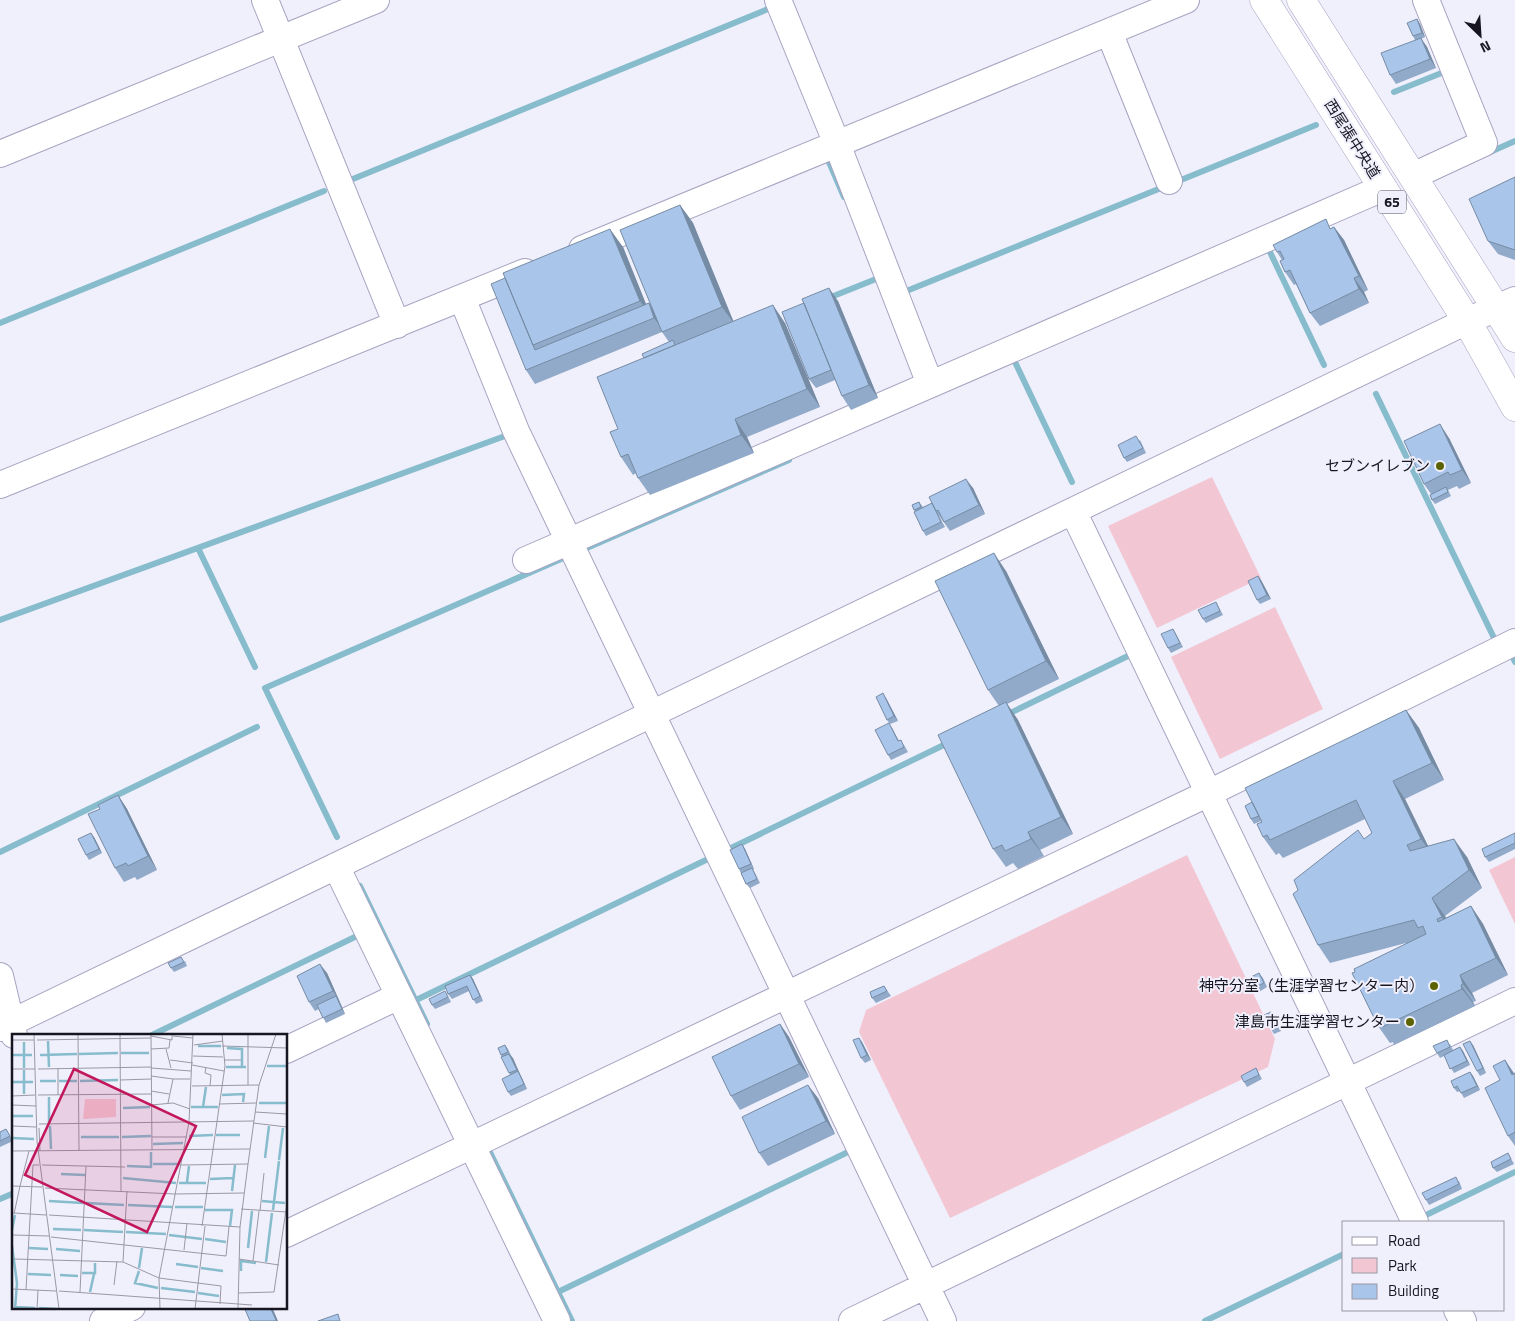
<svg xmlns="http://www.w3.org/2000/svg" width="1515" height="1321" viewBox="0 0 1515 1321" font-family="'Titillium Web','Noto Sans JP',sans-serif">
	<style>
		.green { fill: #f2c7d3 }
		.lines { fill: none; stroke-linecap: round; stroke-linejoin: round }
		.stream { stroke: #87bccd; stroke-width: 6 }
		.minor-casing { stroke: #a6a3c1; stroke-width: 28 }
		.major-casing { stroke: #a6a3c1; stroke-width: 29 }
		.minor { stroke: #fff; stroke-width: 26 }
		.major { stroke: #fff; stroke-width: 28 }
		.wall { fill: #91aac9 }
		.shaded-wall { fill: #768ba4 }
		.building { fill: #a9c6ea; stroke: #768ba4 }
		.poi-dot { fill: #5b6300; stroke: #f0effc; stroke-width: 2 }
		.labels { text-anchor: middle; stroke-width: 4; stroke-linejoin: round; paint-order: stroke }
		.shield { fill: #f0effc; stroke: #575662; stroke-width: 1 }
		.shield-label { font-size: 14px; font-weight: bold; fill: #161520 }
		.street-label { font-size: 15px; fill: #161520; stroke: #f0effc }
		.poi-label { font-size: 15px; fill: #161520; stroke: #f0effc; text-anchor: end }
		.inset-river { fill: none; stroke: #87bccd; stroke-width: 2.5 }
		.inset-road { fill: none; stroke: #9998a4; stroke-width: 1 }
		.view { fill: #c2185b; fill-opacity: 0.15; stroke: #c2185b; stroke-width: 2.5 }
		.inset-edge { fill: none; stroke: #161520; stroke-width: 2.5 }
	</style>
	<rect width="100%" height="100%" fill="#f0effc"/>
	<path class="green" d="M1212 477 1261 578 1157 628 1108 526Z
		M1275 607 1323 709 1220 759 1171 657Z
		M1187 855 1275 1039 1268 1067 950 1218 859 1032 866 1010Z
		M1515 857V924L1489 870Z"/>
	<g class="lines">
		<path class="stream" d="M1394 92 1444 72 1442 67
			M1488 153 1515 141
			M829 162 844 197
			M348 181 768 9
			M1176 182 1316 125
			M1269 250 1324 365
			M904 292 1166 186
			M826 299 876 279
			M0 323 324 191
			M1015 362 1072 482
			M1376 394 1494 638
			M198 548 255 667
			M580 551 789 460
			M0 620 505 436
			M1513 658 1515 662
			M1004 716 1130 655
			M337 837 265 688 568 556
			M729 849 950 742
			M0 852 257 727
			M360 886 427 1024
			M410 1003 708 859
			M152 1035 359 935
			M488 1148 572 1321
			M0 1199 14 1193
			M1422 1217 1515 1172
			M558 1292 846 1153
			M1205 1321 1344 1254"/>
		<g class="minor-casing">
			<path id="minor" d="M265 0 397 325
				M778 0 837 144 930 384
				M1109 32 1169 181
				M0 154 376 0
				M1413 176 1484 143 1426 0
				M582 249 1186 0
				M462 298 516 431 943 1321
				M0 485 525 272
				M1073 511 1415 1222
				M526 560 1383 188
				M336 866 557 1321
				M0 976 14 1035
				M0 1028 1467 321 1515 300
				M286 1050 399 996
				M286 1234 1209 793 1515 642
				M1457 1310 1463 1321
				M103 1321 132 1307
				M852 1321 1515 1001"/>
		</g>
		<g class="major-casing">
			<path id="major" d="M1264 0 1467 321 1515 407
				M1301 0 1515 338"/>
		</g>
		<use href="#minor" class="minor"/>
		<use href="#major" class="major"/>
	</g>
	<path class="wall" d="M1417 19 1420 24 1425 37 1421 39 1427 47 1436 68 1396 84 1390 75 1415 40 1413 36Z
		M1515 177V260L1498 254 1488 241Z
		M680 205 693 223 733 321 785 323 820 407 747 437 754 453 650 495 638 478 636 473 633 475 621 457 618 429 644 358 669 342 662 332 535 384 526 370 505 278 623 247 646 304 649 303 652 308Z
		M1334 227 1344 240 1368 290 1364 292 1369 303 1320 326 1310 313 1296 284 1294 285 1285 272 1282 260 1277 252Z
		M838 301 878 398 851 410 842 396 835 380 816 388 809 379Z
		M1449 438 1471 483 1459 489 1457 486 1448 490 1451 496 1435 504 1432 500 1431 494 1424 484Z
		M1140 440 1146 453 1127 462 1124 458Z
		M973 488 985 514 950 531 938 514 945 527 926 536 923 531 912 505 919 502 923 507Z
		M1006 571 1059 679 1007 704 1018 720 1073 834 1040 850 1044 856 1018 869 1013 863 1006 867 993 849 999 706 988 690Z
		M1258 576 1261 580 1271 599 1260 604 1257 600Z
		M1216 602 1223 615 1206 623 1203 619Z
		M1173 629 1176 634 1183 647 1171 653 1168 648Z
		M886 698 898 721 890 724 887 720Z
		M1406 710 1419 728 1444 780 1405 799 1428 846 1467 857 1482 888 1445 916 1446 918 1471 906 1483 924 1508 975 1472 993 1476 1001 1473 1002 1475 1006 1394 1045 1393 1042 1390 1043 1378 1026 1406 943 1330 963 1318 945 1364 839 1372 833 1365 819 1283 858 1279 853 1276 855 1263 837 1261 821 1254 824 1251 819 1252 802Z
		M892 728 899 741 904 745 908 752 891 760 888 755Z
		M118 795 127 809 157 870 137 880 135 877 124 882 115 868 100 809Z
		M1515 833V849L1489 862 1485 857Z
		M94 837 102 853 89 860 86 855Z
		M742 844 745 849 754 869H753L760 883 750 888 746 884 739 869Z
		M185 961 187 966 174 972 171 968Z
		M327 973 345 1014 326 1023 319 1009 315 1011 309 1002Z
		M1259 973 1263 978 1267 987 1259 992 1256 987Z
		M470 975 473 979 483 1001 476 1004 469 991 452 999 448 994Z
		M884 986 891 996 876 1003 872 998Z
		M448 996 451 1002 435 1009 432 1005Z
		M1271 1012 1274 1017 1281 1031 1274 1034 1271 1029Z
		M780 1024 789 1037 809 1077 740 1110 731 1096Z
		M859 1038 862 1042 871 1060 865 1063 861 1058Z
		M1450 1044 1453 1050 1460 1047 1463 1051 1470 1065 1454 1073 1444 1056 1440 1058 1437 1053Z
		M505 1045 508 1049 527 1089 511 1096 508 1092 510 1075 501 1055Z
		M1473 1045 1486 1073 1480 1076 1477 1071Z
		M1505 1060 1514 1073H1515V1146L1508 1136 1500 1080Z
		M1256 1068 1262 1079 1247 1087 1244 1082Z
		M1470 1072 1473 1076 1480 1090 1464 1098 1460 1091 1457 1092 1454 1088Z
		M818 1098 835 1134 768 1166 759 1153Z
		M0 1132 9 1134 13 1141 0 1147Z
		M1508 1153 1514 1164 1497 1172 1493 1168Z
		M1459 1181 1462 1189 1429 1205 1426 1200Z"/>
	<path class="shaded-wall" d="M1417 19 1420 24 1425 37 1422 33Z
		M1421 38 1427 47 1436 68 1430 59Z
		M680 205 693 223 735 325 722 307Z
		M1334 227 1344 240 1368 290 1359 276Z
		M610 229 623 247 652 319 640 301Z
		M1354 278 1364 292 1369 303 1359 289Z
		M829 288 838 301 878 398 869 385Z
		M649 303 658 317 664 331 654 318Z
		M773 305 785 323 820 407 807 389Z
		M735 419 747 437 754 453 741 435Z
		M1440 424 1449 438 1471 483 1462 470Z
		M966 479 973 488 985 514 979 505Z
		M994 553 1006 571 1059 679 1046 661Z
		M1258 576 1261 580 1271 599 1267 595Z
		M883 693 886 698 898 721 894 716Z
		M1006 702 1018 720 1073 834 1061 817Z
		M1406 710 1419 728 1444 780 1432 763Z
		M889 723 892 728 901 746 898 741Z
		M1393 781 1405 799 1433 856 1421 839Z
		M118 795 127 809 157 870 148 856Z
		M1028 832 1044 856 1031 839Z
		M91 833 94 837 102 853 99 849Z
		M1454 839 1467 857 1482 888 1469 870Z
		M742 844 745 849 754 869 751 864Z
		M1432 898 1445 916 1454 934 1442 917Z
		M1471 906 1483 924 1508 975 1496 958Z
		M320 964 327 973 339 1000 333 991Z
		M470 975 473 979 483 1001 480 996Z
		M1460 975 1472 993 1476 1001 1463 984Z
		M1461 985 1473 1002 1475 1006 1462 989Z
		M336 996 339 1000 345 1014 342 1009Z
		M1271 1012 1274 1017 1281 1031 1278 1026Z
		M780 1024 789 1037 809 1077 799 1064Z
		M859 1038 862 1042 871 1060 867 1055Z
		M1470 1041 1473 1045 1486 1073 1483 1068Z
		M1460 1047 1463 1051 1470 1065 1467 1061Z
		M509 1054 513 1058 520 1074 517 1070Z
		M1505 1060 1514 1074 1512 1075Z
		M518 1071 521 1076 527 1089 524 1084Z
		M1470 1072 1473 1076 1480 1090 1477 1086Z
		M808 1085 818 1098 835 1134 826 1121Z
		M270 1307H272L278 1321H276Z"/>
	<path class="building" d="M1417 19 1422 33 1413 36 1407 23Z
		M1421 38 1430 59 1390 75 1381 53Z
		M1515 177V250L1488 241 1469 199Z
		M680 205 722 307 662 332 620 230Z
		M1326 219 1330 229 1334 227 1359 276 1354 278 1359 289 1310 313 1290 270 1285 272 1280 261 1284 259 1280 251 1277 252 1273 245Z
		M610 229 640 301 533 345 503 273Z
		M505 278 535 350 649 303 654 318 526 370 491 284Z
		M829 288 869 385 842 396 802 299Z
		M804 303 831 370 809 379 782 312Z
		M773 305 807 389 735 419 741 435 638 478 628 454 621 457 610 432 618 429 597 377Z
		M673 340 675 345 644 358 642 354Z
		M1440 424 1462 470 1450 475 1448 472 1424 484 1404 441Z
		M1136 436 1143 448 1124 458 1118 445Z
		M966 479 979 505 944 522 938 510 936 511 929 497Z
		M1446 487 1448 492 1432 500 1430 495Z
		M919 502 921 507 914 510 912 505Z
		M932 503 941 522 923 531 914 512Z
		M994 553 1046 661 988 690 935 581Z
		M1258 576 1267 595 1257 600 1248 581Z
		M1216 602 1220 611 1203 619 1198 610Z
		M1173 629 1180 643 1168 648 1161 634Z
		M883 693 894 716 887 720 876 697Z
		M1006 702 1061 817 1028 832 1031 839 1005 851 1002 845 993 849 938 735Z
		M1406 710 1432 763 1393 781 1421 839 1407 845 1410 851 1454 839 1469 870 1432 898 1442 917 1437 919 1438 922 1471 906 1496 958 1460 975 1463 984 1461 985 1462 989 1382 1027 1380 1024 1378 1026 1352 973 1355 972 1354 969 1426 934 1423 926 1418 928 1414 920 1318 945 1293 894 1298 890 1294 880 1358 830 1364 839 1372 833 1356 800 1270 840 1267 835 1263 837 1257 824 1262 822 1245 788Z
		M889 723 898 741 901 740 904 747 888 755 875 730Z
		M118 795 148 856 128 866 126 863 115 868 88 814 100 809 98 805Z
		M1252 802 1259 816 1251 819 1245 806Z
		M91 833 99 849 86 855 78 839Z
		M1515 833V843L1485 857 1482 849Z
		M742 844 751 864 739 869 730 850Z
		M752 868 757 879 746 884 741 873Z
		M181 957 184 962 171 968 168 963Z
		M320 964 333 991 309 1002 297 976Z
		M1259 973 1264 983 1256 987 1251 977Z
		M470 975 480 996 473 1000 467 986 448 994 445 986Z
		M884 986 887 991 872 998 870 992Z
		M445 991 448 997 432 1005 429 999Z
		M336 996 342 1009 323 1018 317 1005Z
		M1271 1012 1278 1026 1271 1029 1264 1015Z
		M780 1024 799 1064 731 1096 712 1057Z
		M859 1038 867 1055 861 1058 853 1040Z
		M1447 1040 1450 1047 1437 1053 1433 1046Z
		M1470 1041 1483 1068 1477 1071 1463 1044Z
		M505 1045 508 1052 501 1055 498 1048Z
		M1460 1047 1467 1061 1450 1069 1444 1055Z
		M509 1054 517 1070 509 1073 501 1057Z
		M1505 1060 1512 1075 1515 1073V1132L1508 1136 1485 1088 1500 1080 1493 1066Z
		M1256 1068 1259 1075 1244 1082 1241 1076Z
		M518 1071 524 1084 508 1092 502 1079Z
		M1470 1072 1477 1086 1461 1093 1457 1086 1454 1088 1451 1081Z
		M808 1085 826 1121 759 1153 742 1117Z
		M6 1129 10 1136 0 1141V1132Z
		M1508 1153 1511 1159 1493 1168 1491 1162Z
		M1456 1177 1459 1184 1426 1200 1422 1193Z
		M244 1307H270L276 1320 274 1321H250Z
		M338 1314 340 1321H318Z"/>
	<g class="poi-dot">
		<circle cx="1440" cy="466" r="5"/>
		<circle cx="1434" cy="986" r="5"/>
		<circle cx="1410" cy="1022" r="5"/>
	</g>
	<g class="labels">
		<rect class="shield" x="1378" y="190.5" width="28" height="23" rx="4"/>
		<g class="shield-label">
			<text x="1392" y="207">65</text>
		</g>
		<g class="street-label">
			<text transform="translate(1352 139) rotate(58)" y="5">西尾張中央道</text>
		</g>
		<g class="poi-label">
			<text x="1430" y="471">セブンイレブン</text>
			<text x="1424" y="991">神守分室（生涯学習センター内）</text>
			<text x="1400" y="1027">津島市生涯学習センター</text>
		</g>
	</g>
	<g transform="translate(12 1034)">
		<rect width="275" height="275" fill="#f0effc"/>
		<path d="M73 65H104V83L71 85Z" fill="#f2c7d3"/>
		<path class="inset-river" d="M36 7 37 33M12 8V34M186 12H209M215 14 230 15V32M109 19H137M67 20 106 19M0 21H20M28 21 65 20M255 32H275M214 33H234M12 36V60M28 47H44M47 47H65M68 47 106 46M0 48H21M210 61 232 60 231 68M37 63V89M247 69H275M179 73H206M191 73 194 53M111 74 138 73M0 82H21M38 92 39 115M204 101H228M177 102 201 101M69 103H107M110 103 139 102M0 104 22 105M141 110 171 109M253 124 257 92M267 126 271 94M141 130H168M115 132 139 133V118M49 140 73 141M111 144 164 149M198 145 221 144M175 148 177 132M167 149H194M220 157 223 131M37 167 71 169M250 167 273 169M74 169 112 171M116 171 160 173M163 173H191M193 176H220L218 192M261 176 267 127M41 195 69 196M0 196 3 181M72 196 111 198M114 198 154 200M157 201 190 205M193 205 214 208M0 212 5 249 3 275M17 214 36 215M236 214 240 177M44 215 68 217M254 228 260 179M164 230 186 233M127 234 130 214M189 234 211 237M127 237 123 249 146 254M229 237V227L244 229M70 239H83V229M16 240 39 241M48 241 66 242M149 254 183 258M78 258 82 240M186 259 207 262M4 273 23 274M27 274 44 275"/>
		<path class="inset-road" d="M22 0 25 107 47 275M66 0 67 117M108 0 109 157M139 0 140 116M236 0V51M139 2 160 6V0M161 2 181 4M0 6H22M25 6 139 4M182 11 211 7M210 12 275 14M139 15 157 14 158 6M154 15 159 34M181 22 211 23M158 26 181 29M212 26H229M180 31 212 37M194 33 193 39 199 41 198 52M46 34V61M139 34 179 37M0 35H23M26 35 139 33M139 42 161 45 156 69M161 45H178M108 46 139 45M180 52 247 51M139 57 157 60M26 61 139 60M0 62 23 61M207 70 244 69M0 71 24 72M139 71 161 69 178 75M243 78 275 80M241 89 275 93M27 90 242 87M0 92 24 93M27 94 28 117M140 103H175M0 117 238 115M30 131 113 133M169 131 236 130M0 152 30 153M8 152 17 117M33 154 163 160 232 159M229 175 275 178M248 177 252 139M2 179 34 181M2 180 8 152M37 181 228 193M190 192 213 32 210 0M1 201 37 202M39 203 214 222 217 193M172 216 175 189M2 225 111 228 147 244 209 252 208 270M227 225 267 231M241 227 247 177M111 228 115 157M102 251 105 227M0 255 44 257M14 256 21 131H27M47 257 240 271M68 258 74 132M226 259 262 258 275 169M25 275 26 256M148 275 147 244 177 88 181 0M183 275 193 192M226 275 228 193 236 130 247 51 264 0"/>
		<path class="view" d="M62 35 184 92 135 198 13 141Z"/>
		<rect width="275" height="275" class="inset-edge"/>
	</g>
	<rect x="1342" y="1221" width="162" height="90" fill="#f0effc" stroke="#9998a4"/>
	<rect x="1352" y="1237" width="25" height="8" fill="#ffffff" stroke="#9998a4"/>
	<text x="1388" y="1246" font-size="15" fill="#161520">Road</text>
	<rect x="1352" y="1258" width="25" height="15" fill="#f2c7d3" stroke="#9998a4"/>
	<text x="1388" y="1271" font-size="15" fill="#161520">Park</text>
	<rect x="1352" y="1284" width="25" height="15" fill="#a9c6ea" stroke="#9998a4"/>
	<text x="1388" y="1296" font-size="15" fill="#161520">Building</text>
	<g transform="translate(1480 35) rotate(155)" stroke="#f0effc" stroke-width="4" paint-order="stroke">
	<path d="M0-4L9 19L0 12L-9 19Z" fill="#161520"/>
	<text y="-8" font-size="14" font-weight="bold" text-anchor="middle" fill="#161520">N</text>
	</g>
</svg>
